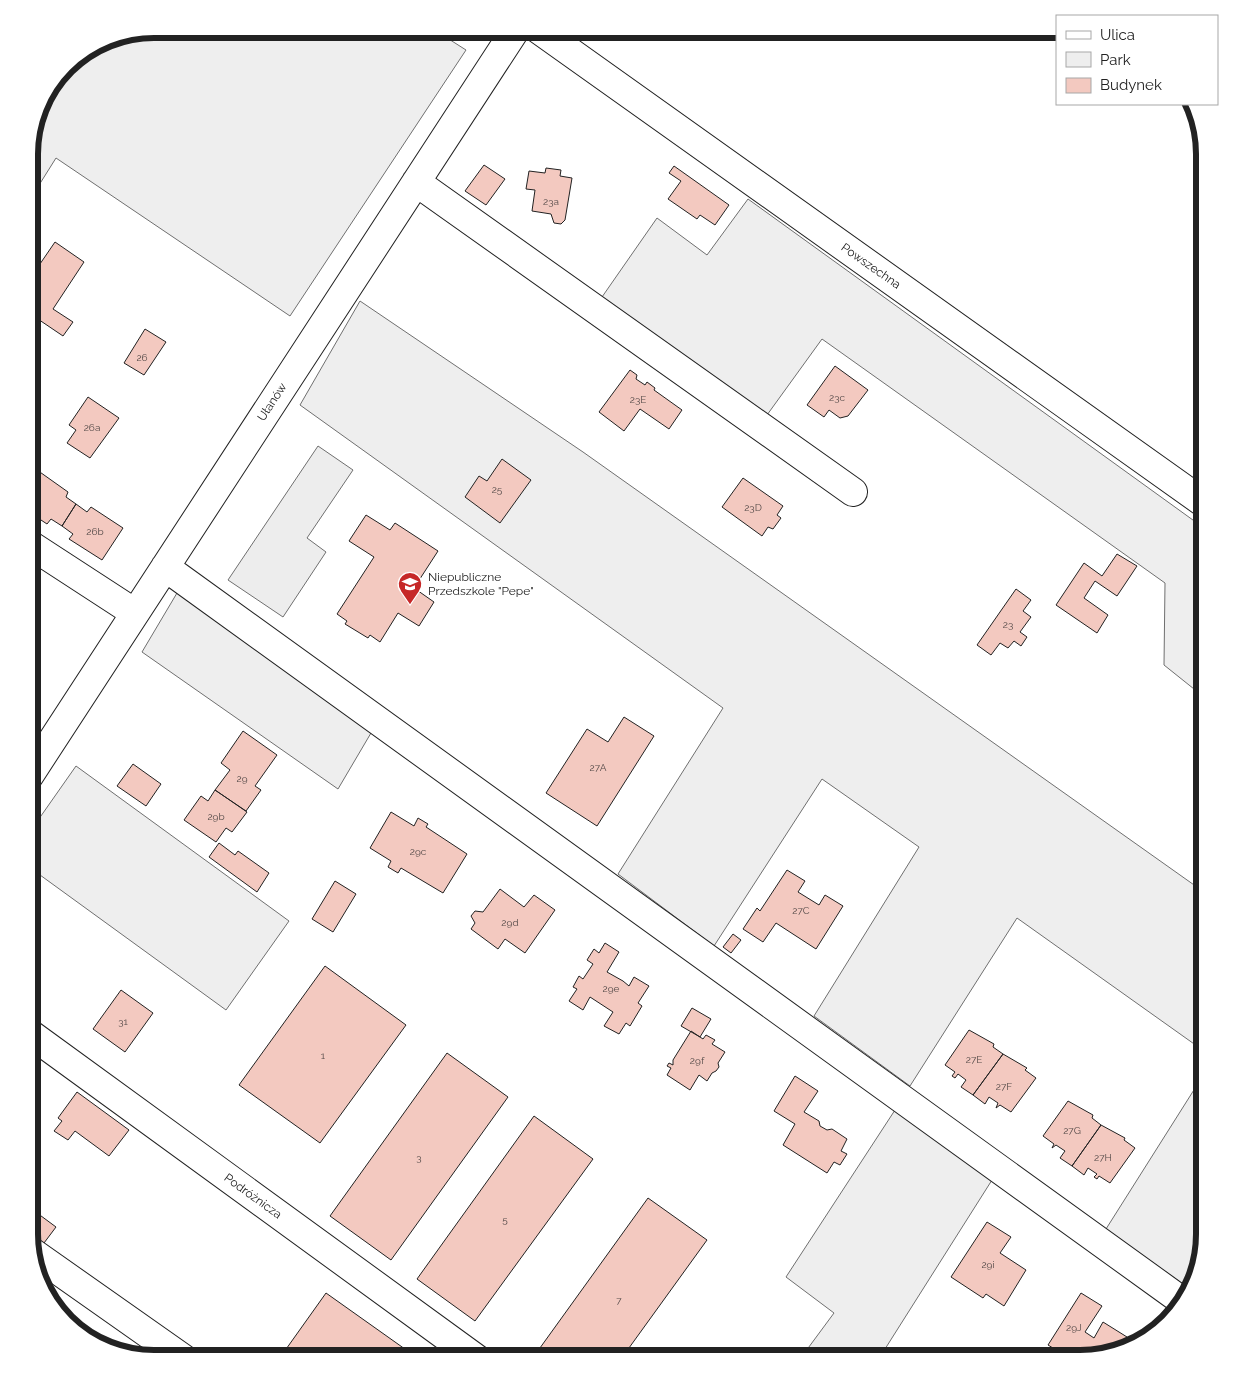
<svg xmlns="http://www.w3.org/2000/svg" width="1233" height="1388" viewBox="0 0 1233 1388" font-family="Raleway,sans-serif">
	<style>
		.green { fill: #eee; stroke: #6f6f6f }
		.parking { fill: #ededed; stroke: #6f6f6f }
		.building { fill: #f3c9c0; stroke: #222 }
		.lines { fill: none; stroke-linecap: round; stroke-linejoin: round }
		.minor-casing { stroke: #222; stroke-width: 30 }
		.minor { stroke: #fff; stroke-width: 28 }
		.labels { text-anchor: middle; stroke-width: 4; stroke-linejoin: round; paint-order: stroke }
		.number-label { font-size: 10px; fill: #564c4a }
		.street-label { font-size: 12px; fill: #222; stroke: #fff }
		.poi-label { font-size: 12px; fill: #222; stroke: #fff; text-anchor: start }
		.rim { fill: none; stroke: #222; stroke-width: 6 }
	</style>
	<rect width="100%" height="100%" fill="#fff"/>
	<path class="green" d="M153 29H433L466 50 290 316 56 158 29 201V145L42 98 71 60 106 38Z
		M748 199 1204 528V697L1164 665 1165 583 822 339 767 415 602 297 657 218 707 255Z
		M360 301 583 452 1204 892V1051L1017 918 910 1086 814 1016 919 847 822 779 714 946 618 874 723 708 300 405Z
		M177 593 371 733 338 789 142 652Z
		M76 766 289 921 226 1010 29 867V833Z
		M1204 1074V1235L1191 1290 1106 1229Z
		M895 1110 992 1180 885 1349 900 1359H800L834 1313 786 1277Z"/>
	<path class="parking" d="M318 446 353 470 307 538 326 552 283 617 228 580Z"/>
	<path class="building" d="M484 165 505 179 486 205 465 191Z
		M674 166 729 205 715 225 700 215 697 219 668 199 681 181 669 173Z
		M546 168 561 170 560 176 572 178 565 220 561 224 554 223 551 214 532 211 535 190 526 189 529 171 545 173Z
		M55 242 84 262 53 309 73 322 63 336 29 313V280Z
		M145 329 166 342 144 375 124 363Z
		M835 366 868 390 848 416 840 418 829 410 824 417 807 405Z
		M630 370 637 375 636 379 645 385 647 382 655 388 654 390 682 410 669 429 640 409 624 431 599 412Z
		M88 397 119 418 90 458 67 443 76 430 69 425Z
		M502 459 531 480 500 523 465 497 479 476 487 481Z
		M37 470 68 492 66 497 76 504 62 526 51 519 47 524 29 512V482Z
		M743 478 783 506 777 515 781 518 773 529 768 527 762 536 722 507Z
		M76 504 87 512 91 507 123 528 102 560 69 539 73 534 62 526Z
		M366 515 390 530 395 523 438 551 414 588 434 602 419 626 398 613 380 642 370 635 368 638 345 624 347 621 337 614 374 557 349 541Z
		M1117 554 1137 566 1117 596 1095 581 1084 598 1108 615 1097 633 1056 605 1084 563 1102 576Z
		M1016 589 1031 600 1023 611 1031 617 1020 632 1027 637 1021 646 1014 641 1008 648 1000 643 991 655 977 645Z
		M624 717 654 736 597 826 546 793 587 729 608 742Z
		M243 731 277 755 255 786 261 790 246 811 215 790 230 770 221 763Z
		M133 764 161 784 146 806 117 786Z
		M215 790 247 812 232 832 226 828 216 842 184 820 201 796 208 801Z
		M391 812 414 826 418 818 428 824 426 827 467 854 443 893 401 868 398 873 388 867 391 861 370 848Z
		M219 843 235 855 238 851 269 873 257 892 209 857Z
		M787 870 805 881 798 892 819 905 825 895 843 906 816 949 776 923 763 942 743 929 757 908 760 911Z
		M335 881 356 894 333 932 312 919Z
		M500 889 524 907 534 895 555 910 525 953 505 939 498 949 471 929 475 923 471 916 475 911 483 912Z
		M733 934 741 940 731 953 723 947Z
		M605 943 619 952 607 972 623 981 629 986 634 977 649 986 638 1003 642 1006 630 1026 626 1023 619 1034 604 1026 613 1012 590 997 583 1010 569 1001 577 989 573 987 579 976 583 979 593 964 587 960 594 949 599 953Z
		M325 966 406 1025 320 1143 239 1085Z
		M121 990 153 1013 125 1052 93 1029Z
		M692 1008 711 1019 700 1037 681 1026Z
		M969 1030 994 1044 993 1047 1003 1054 973 1095 961 1087 966 1080 958 1074 955 1078 952 1076 955 1072 945 1065Z
		M691 1031 703 1039 706 1035 715 1040 712 1044 725 1052 718 1063 719 1067 716 1071 712 1073 707 1081 699 1075 690 1090 667 1075 671 1068 667 1066 669 1063 673 1065V1060Z
		M447 1053 508 1097 391 1260 330 1216Z
		M1003 1054 1027 1068 1025 1070 1036 1078 1011 1112 1000 1105 996 1108 998 1103 989 1097 985 1104 973 1095Z
		M795 1076 818 1091 804 1112 819 1121 820 1126 827 1130 832 1129 847 1139 841 1151 847 1154 840 1165 834 1162 827 1173 783 1145 795 1124 774 1111Z
		M77 1092 129 1130 109 1156 75 1131 68 1140 54 1131 62 1121 58 1118Z
		M1068 1101 1093 1115 1092 1118 1101 1125 1072 1166 1060 1158 1065 1151 1056 1145 1052 1148 1054 1144 1043 1136Z
		M534 1116 593 1159 475 1321 417 1279Z
		M1101 1125 1125 1138 1124 1140 1135 1148 1110 1183 1099 1176 1097 1179 1094 1177 1097 1174 1088 1168 1084 1175 1072 1166Z
		M648 1198 707 1240 621 1359H532Z
		M29 1207 56 1227 41 1247 29 1238Z
		M987 1222 1011 1237 1000 1253 1026 1270 1004 1306 986 1294 983 1298 951 1277Z
		M326 1293 419 1359H279Z
		M1081 1293 1102 1306 1085 1332 1094 1338 1103 1322 1127 1337 1117 1353 1071 1359 1048 1345Z
		M714 1352 724 1359H709Z"/>
	<g class="lines">
		<g class="minor-casing">
			<path id="minor" d="M538 29 1204 503
				M416 182 853 492
				M29 544 135 613
				M165 567 1182 1301
				M29 776 516 29
				M29 1033 477 1359
				M32 1252 184 1359"/>
		</g>
		<use href="#minor" class="minor"/>
	</g>
	<defs>
		<g id="school-pin" transform="scale(1.25)"><path d="M0 17L-7.5 6A9.5 9.5 0 1 1 7.5 6Z" fill="#c62828" stroke="#fff"/><path d="M0-5L7-2L0 1L-7-2ZM-4 1L0 2.5L4 1V4Q0 6-4 4Z" fill="#fff"/></g>
	</defs>
	<g fill-rule="evenodd">
		<use href="#school-pin" x="410" y="584"/>
	</g>
	<g class="labels">
		<g class="number-label">
			<text x="551" y="205">23a</text>
			<text x="142" y="361">26</text>
			<text x="837" y="401">23c</text>
			<text x="638" y="403">23E</text>
			<text x="92" y="431">26a</text>
			<text x="497" y="493">25</text>
			<text x="753" y="511">23D</text>
			<text x="95" y="535">26b</text>
			<text x="1008" y="628">23</text>
			<text x="598" y="771">27A</text>
			<text x="242" y="782">29</text>
			<text x="216" y="820">29b</text>
			<text x="418" y="855">29c</text>
			<text x="801" y="914">27C</text>
			<text x="510" y="926">29d</text>
			<text x="611" y="992">29e</text>
			<text x="123" y="1025">31</text>
			<text x="323" y="1059">1</text>
			<text x="974" y="1063">27E</text>
			<text x="697" y="1064">29f</text>
			<text x="1004" y="1090">27F</text>
			<text x="1072" y="1134">27G</text>
			<text x="419" y="1161">3</text>
			<text x="1103" y="1161">27H</text>
			<text x="505" y="1223">5</text>
			<text x="988" y="1268">29i</text>
			<text x="619" y="1304">7</text>
			<text x="1074" y="1331">29J</text>
		</g>
		<g class="street-label">
			<text transform="translate(871 266) rotate(35)" y="4">Powszechna</text>
			<text transform="translate(272 402) rotate(-57)" y="4">Ułanów</text>
			<text transform="translate(253 1196) rotate(36)" y="4">Podróżnicza</text>
		</g>
		<g class="poi-label">
			<text x="428" y="581">Niepubliczne<tspan x="428" dy="14">Przedszkole "Pepe"</tspan></text>
		</g>
	</g>
	<path d="M0 0H1233V1388H0ZM154 38H1080A116 116 0 0 1 1196 154V1234A116 116 0 0 1 1080 1350H154A116 116 0 0 1 38 1234V154A116 116 0 0 1 154 38Z" fill="#fff" fill-rule="evenodd"/>
	<path class="rim" d="M154 38H1080A116 116 0 0 1 1196 154V1234A116 116 0 0 1 1080 1350H154A116 116 0 0 1 38 1234V154A116 116 0 0 1 154 38Z"/>
	<rect x="1056" y="15" width="162" height="90" fill="#ffffff" stroke="#a7a7a7"/>
	<rect x="1066" y="31" width="25" height="8" fill="#ffffff" stroke="#a7a7a7"/>
	<text x="1100" y="40" font-size="15" fill="#222222">Ulica</text>
	<rect x="1066" y="52" width="25" height="15" fill="#eeeeee" stroke="#a7a7a7"/>
	<text x="1100" y="65" font-size="15" fill="#222222">Park</text>
	<rect x="1066" y="78" width="25" height="15" fill="#f3c9c0" stroke="#a7a7a7"/>
	<text x="1100" y="90" font-size="15" fill="#222222">Budynek</text>
</svg>
